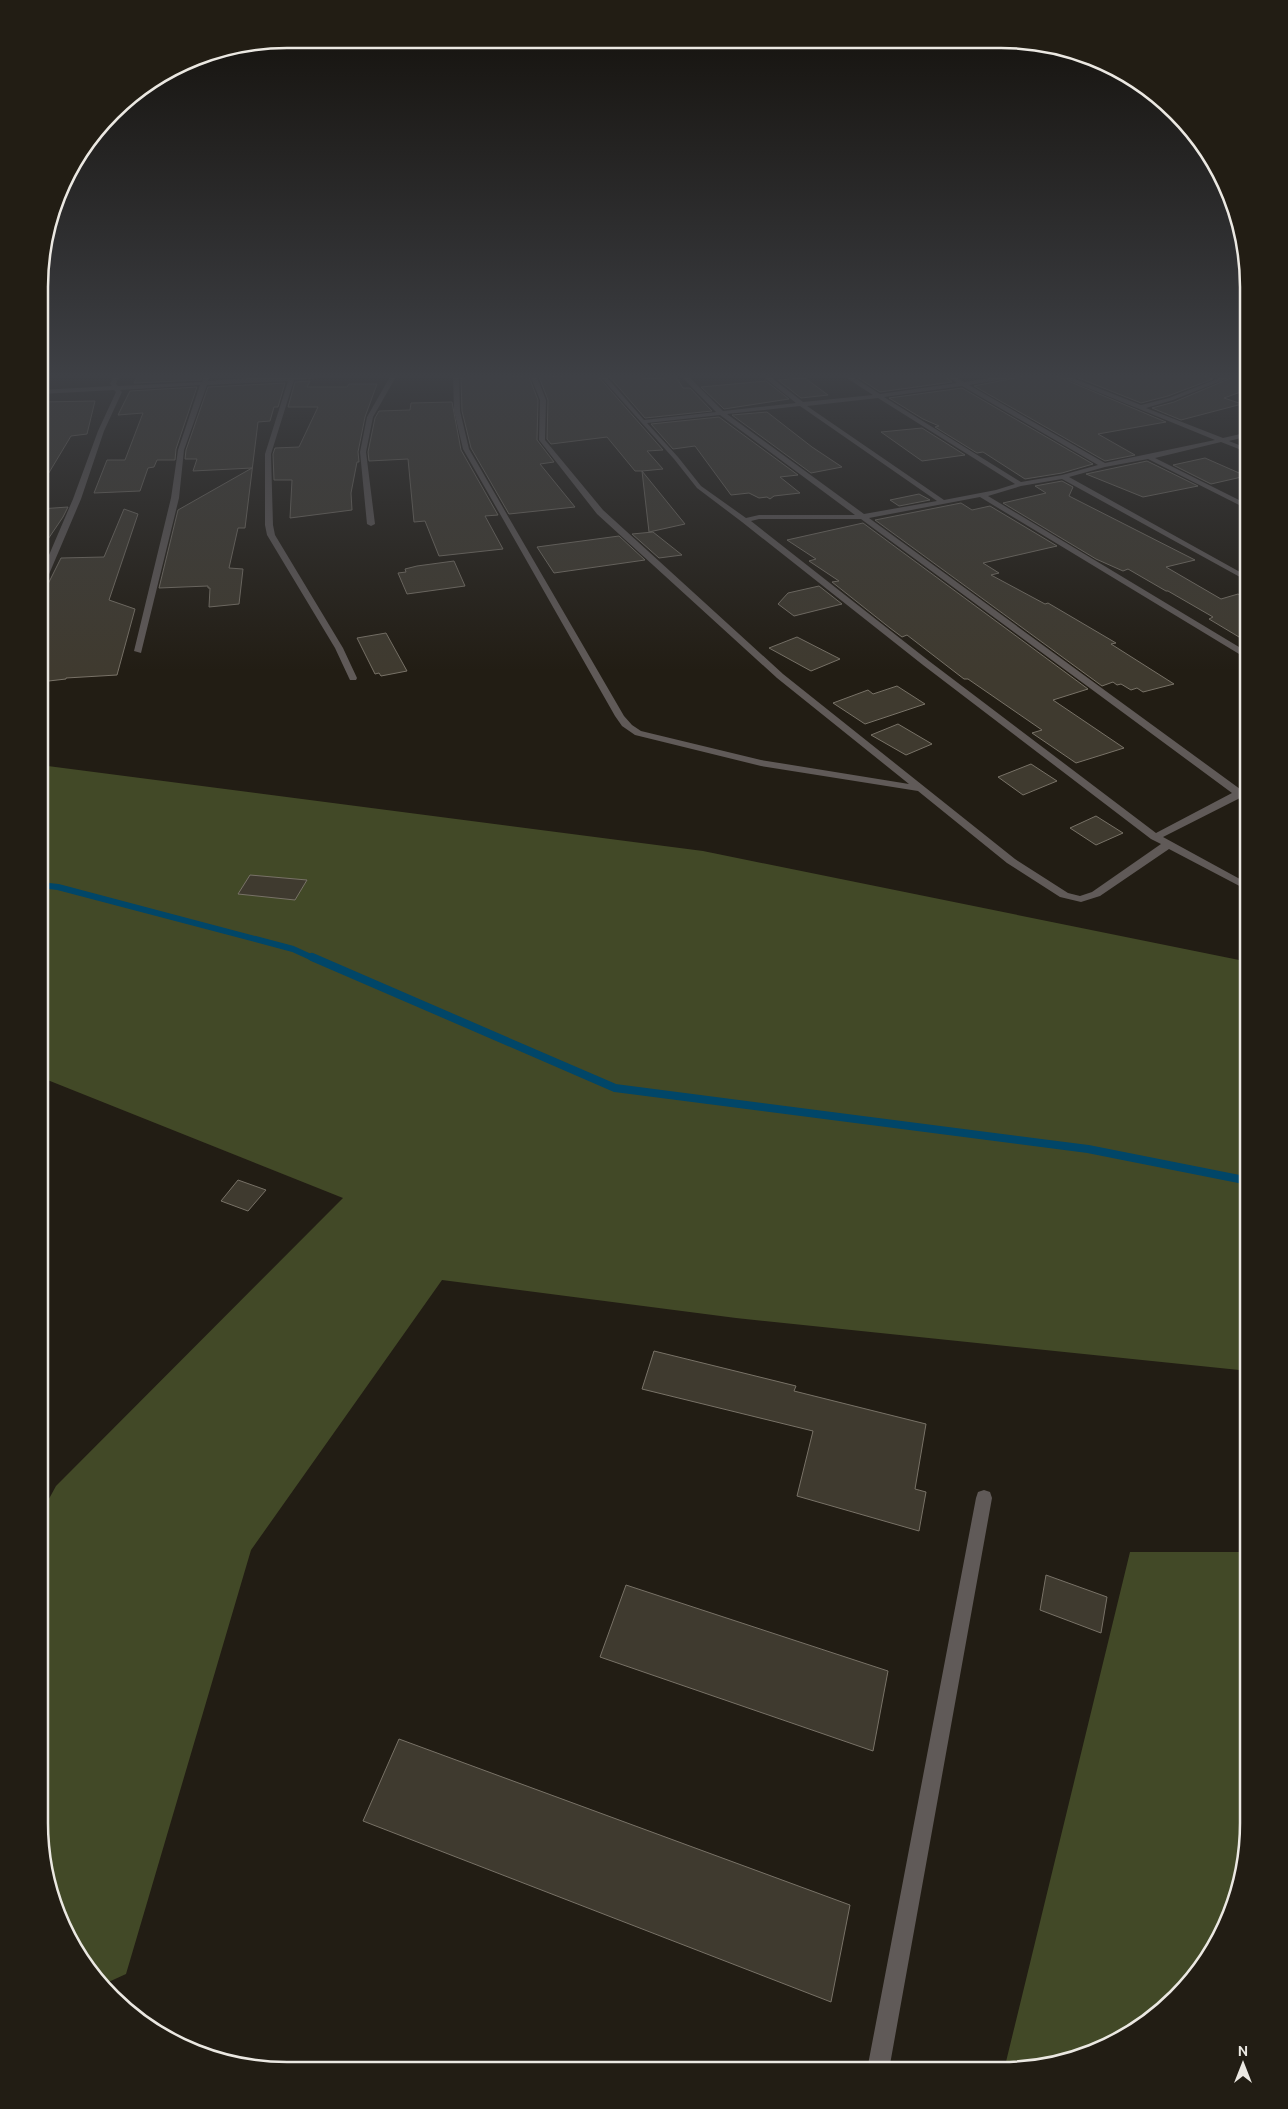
<svg xmlns="http://www.w3.org/2000/svg" width="1288" height="2109" viewBox="0 0 1288 2109" font-family="Ubuntu,sans-serif">
	<style>
		.green { fill: #424927 }
		.lines { fill: none; stroke-linecap: round; stroke-linejoin: round }
		.stream-far1 { stroke: #014668; stroke-width: 6 }
		.stream { stroke: #014668; stroke-width: 8 }
		.building { fill: #3f3a2f; stroke: #787267 }
		.street { fill: #605a58; fill-rule: evenodd }
		.rim { fill: none; stroke: #ebe8e2; stroke-width: 2.5 }
	</style>
	<rect width="100%" height="100%" fill="#221d14"/>
	<path class="green" d="M40 765 703 851 1249 962V1371L736 1318 442 1280 251 1550 126 1974 102 1985 90 1974 57 1917 39 1823V1517L56 1486 343 1198 40 1077Z
		M1130 1552H1249V1839L1231 1917 1198 1973 1153 2019 1096 2052 1004 2070Z"/>
	<g class="lines">
		<path class="stream-far1" d="M40 885 58 887 293 949 315 959"/>
		<path class="stream" d="M312 957 615 1088 1088 1149 1249 1181"/>
	</g>
	<path class="building" d="M138 375H202L201 380 134 383Z
		M483 375 529 377 538 400 537 440 554 462 540 464 575 507 509 514 471 448 462 411 461 378Z
		M597 375 663 450 647 451 663 469 642 471 685 524 649 532 642 471H635L607 437 551 444 547 439 548 400 539 377Z
		M608 375H642V379L676 377 683 388H690L712 411 645 418Z
		M854 375H943L952 382 880 392Z
		M1030 375H1054L1166 422 1098 434 1135 455 1105 461 974 386Z
		M1071 375H1200L1213 379 1168 396 1141 403Z
		M1238 375H1249V389L1224 398 1242 404 1181 420 1152 408 1174 402Z
		M805 378 828 395 801 398 778 380Z
		M310 381 307 387H347L349 384H377L365 417 358 452 359 462H357L351 493 352 510 290 518 292 480H274L273 454 275 448 299 447 318 407H288L295 382Z
		M766 381 789 399 724 409 701 387Z
		M285 383 278 407H274L270 421 258 422 245 528H238L229 568 243 569 239 604 209 607 210 588H208V586L159 588 178 510 252 468 193 471 197 459H185L186 450 208 387Z
		M197 387 176 449 175 460H157L154 467 148 468 140 491 94 493 107 460H125L143 413 118 415 130 391Z
		M962 388 1093 464 1062 473 1025 479 983 452 977 453 935 427 939 426 923 419 889 398Z
		M95 401 87 434 71 436 41 486V402Z
		M452 402 461 450 498 515 485 516 503 549 439 556 425 521 414 522 408 459 369 461 368 452 375 418 379 411 410 410 411 403Z
		M767 412 812 447 842 467 811 473 732 415Z
		M719 417 798 475 780 477 800 493 774 496 770 499 767 497 759 498 749 493 731 495 695 446 673 449 651 424Z
		M922 428 965 455 922 461 881 432Z
		M1205 458 1246 476 1211 484 1173 465Z
		M1147 461 1198 486 1143 497 1086 474Z
		M1062 481 1073 487 1069 496 1195 560 1166 567 1221 599 1238 594 1249 600V643L1209 619 1213 617 1168 591H1166L1128 569 1123 571 1096 559 1003 503 1046 493 1035 486Z
		M919 494 930 500 899 506 890 500Z
		M961 503 972 510 990 506 1057 546 983 563 999 573 991 575 1045 604 1048 603 1116 643 1111 644 1174 684 1143 692 1137 688 1131 690 1121 684 1117 685 1113 682 1102 686 875 520Z
		M68 507 63 517 40 551V509Z
		M124 509 138 514 109 600 135 609 117 675 66 678V679L40 682V600L61 558 104 557Z
		M863 523 1088 689 1053 700 1124 748 1076 763 1032 733 1042 730 968 679H964L907 635 902 637 890 628 832 582 839 581 809 561 816 559 787 540Z
		M653 532 682 555 659 558 632 534Z
		M619 536 645 560 554 573 537 547Z
		M454 561 465 586 407 594 398 573 406 572 405 569 417 566Z
		M819 586 842 604 794 616 778 604 788 593Z
		M386 633 407 671 381 676 379 673 375 674 357 638Z
		M797 637 840 659 811 671 769 648Z
		M897 686 925 704 865 724 833 703 868 690 873 694Z
		M898 724 932 744 906 755 871 735Z
		M1031 764 1057 781 1023 795 998 777Z
		M1096 816 1123 833 1096 845 1070 828Z
		M250 875 307 880 295 900 238 894Z
		M238 1180 266 1190 248 1211 221 1201Z
		M654 1351 796 1386 794 1391 926 1424 915 1489 926 1492 919 1531 797 1496 813 1431 642 1389Z
		M1046 1575 1107 1597 1101 1633 1040 1610Z
		M626 1585 888 1671 873 1751 600 1657Z
		M399 1739 850 1905 831 2002 363 1821Z"/>
	<g class="lines">
		<path class="street" d="M114 375H120L116 384 118 386 202 382 204 375H210L208 381 289 375H360L294 380 271 454 273 525 275 535 343 648 357 678 356 680H350L349 678 335 648 267 535 265 525V454L288 381 207 385 184 450 179 498 141 653 134 651 171 498 178 450 200 385 120 390 122 392 104 431 81 499 44 586 40 588V576L73 499 98 431 116 392 114 390 41 394V390L112 386 110 384Z
			M391 375H397L373 417 366 452 375 524 371 526 367 524 360 452 367 417Z
			M453 375H459L460 411 469 449 624 716 632 725 641 731 761 760 909 784 777 678 597 514 539 440 540 400 530 375H536L546 400 545 440 603 510 783 674 1015 859 1068 893 1080 896 1092 892 1161 844 1151 839 923 665 742 522 697 488 674 459 599 375H605L644 420 716 412 680 375H687L723 411 796 403 761 375H768L803 402 873 395 842 375H850L880 394 957 383 945 375H953L964 382 1010 375H1028L969 385 1105 463 1215 440 1056 375H1065L1141 405 1169 398 1227 375H1236L1173 400 1146 408 1223 438 1249 432V436L1229 441 1249 449V453L1221 442 1155 458 1249 505V510L1148 459 1105 467 1069 477 1249 577V582L1062 479 1021 486 988 496 1249 653V660L980 497 869 518 1240 789 1249 785V792L1244 796 1163 837 1249 884V891L1169 849 1100 896 1081 902 1060 897 1007 863 918 791 761 766 635 735 622 726 615 716 463 449 454 411ZM962 386 1098 465 1062 475 1021 482 884 397ZM878 398 1015 484 996 490 944 500 807 406ZM800 406 937 501 864 514 727 414ZM720 415 855 515H759L746 518 701 486 678 457 647 423ZM759 519H861L1232 793 1156 833 929 661 751 521Z
			M984 1490 990 1492 992 1498 889 2070H867L976 1498 978 1492Z"/>
	</g>
	<linearGradient id="sky" x2="0" y2="1"><stop stop-color="#13100b"/><stop offset="0.56" stop-color="#3e4045"/><stop offset="1" stop-color="#3e4045" stop-opacity="0"/></linearGradient>
	<rect width="1288" height="671" fill="url(#sky)"/>
	<path d="M0 0H1288V2109H0ZM287 48H1001A239 239 0 0 1 1240 287V1823A239 239 0 0 1 1001 2062H287A239 239 0 0 1 48 1823V287A239 239 0 0 1 287 48Z" fill="#221d14" fill-rule="evenodd"/>
	<path class="rim" d="M287 48H1001A239 239 0 0 1 1240 287V1823A239 239 0 0 1 1001 2062H287A239 239 0 0 1 48 1823V287A239 239 0 0 1 287 48Z"/>
	<g transform="translate(1243 2064)" stroke="#221d14" stroke-width="4" paint-order="stroke">
	<path d="M0-4L9 19L0 12L-9 19Z" fill="#ebe8e2"/>
	<text y="-8" font-size="14" font-weight="bold" text-anchor="middle" fill="#ebe8e2">N</text>
	</g>
</svg>
